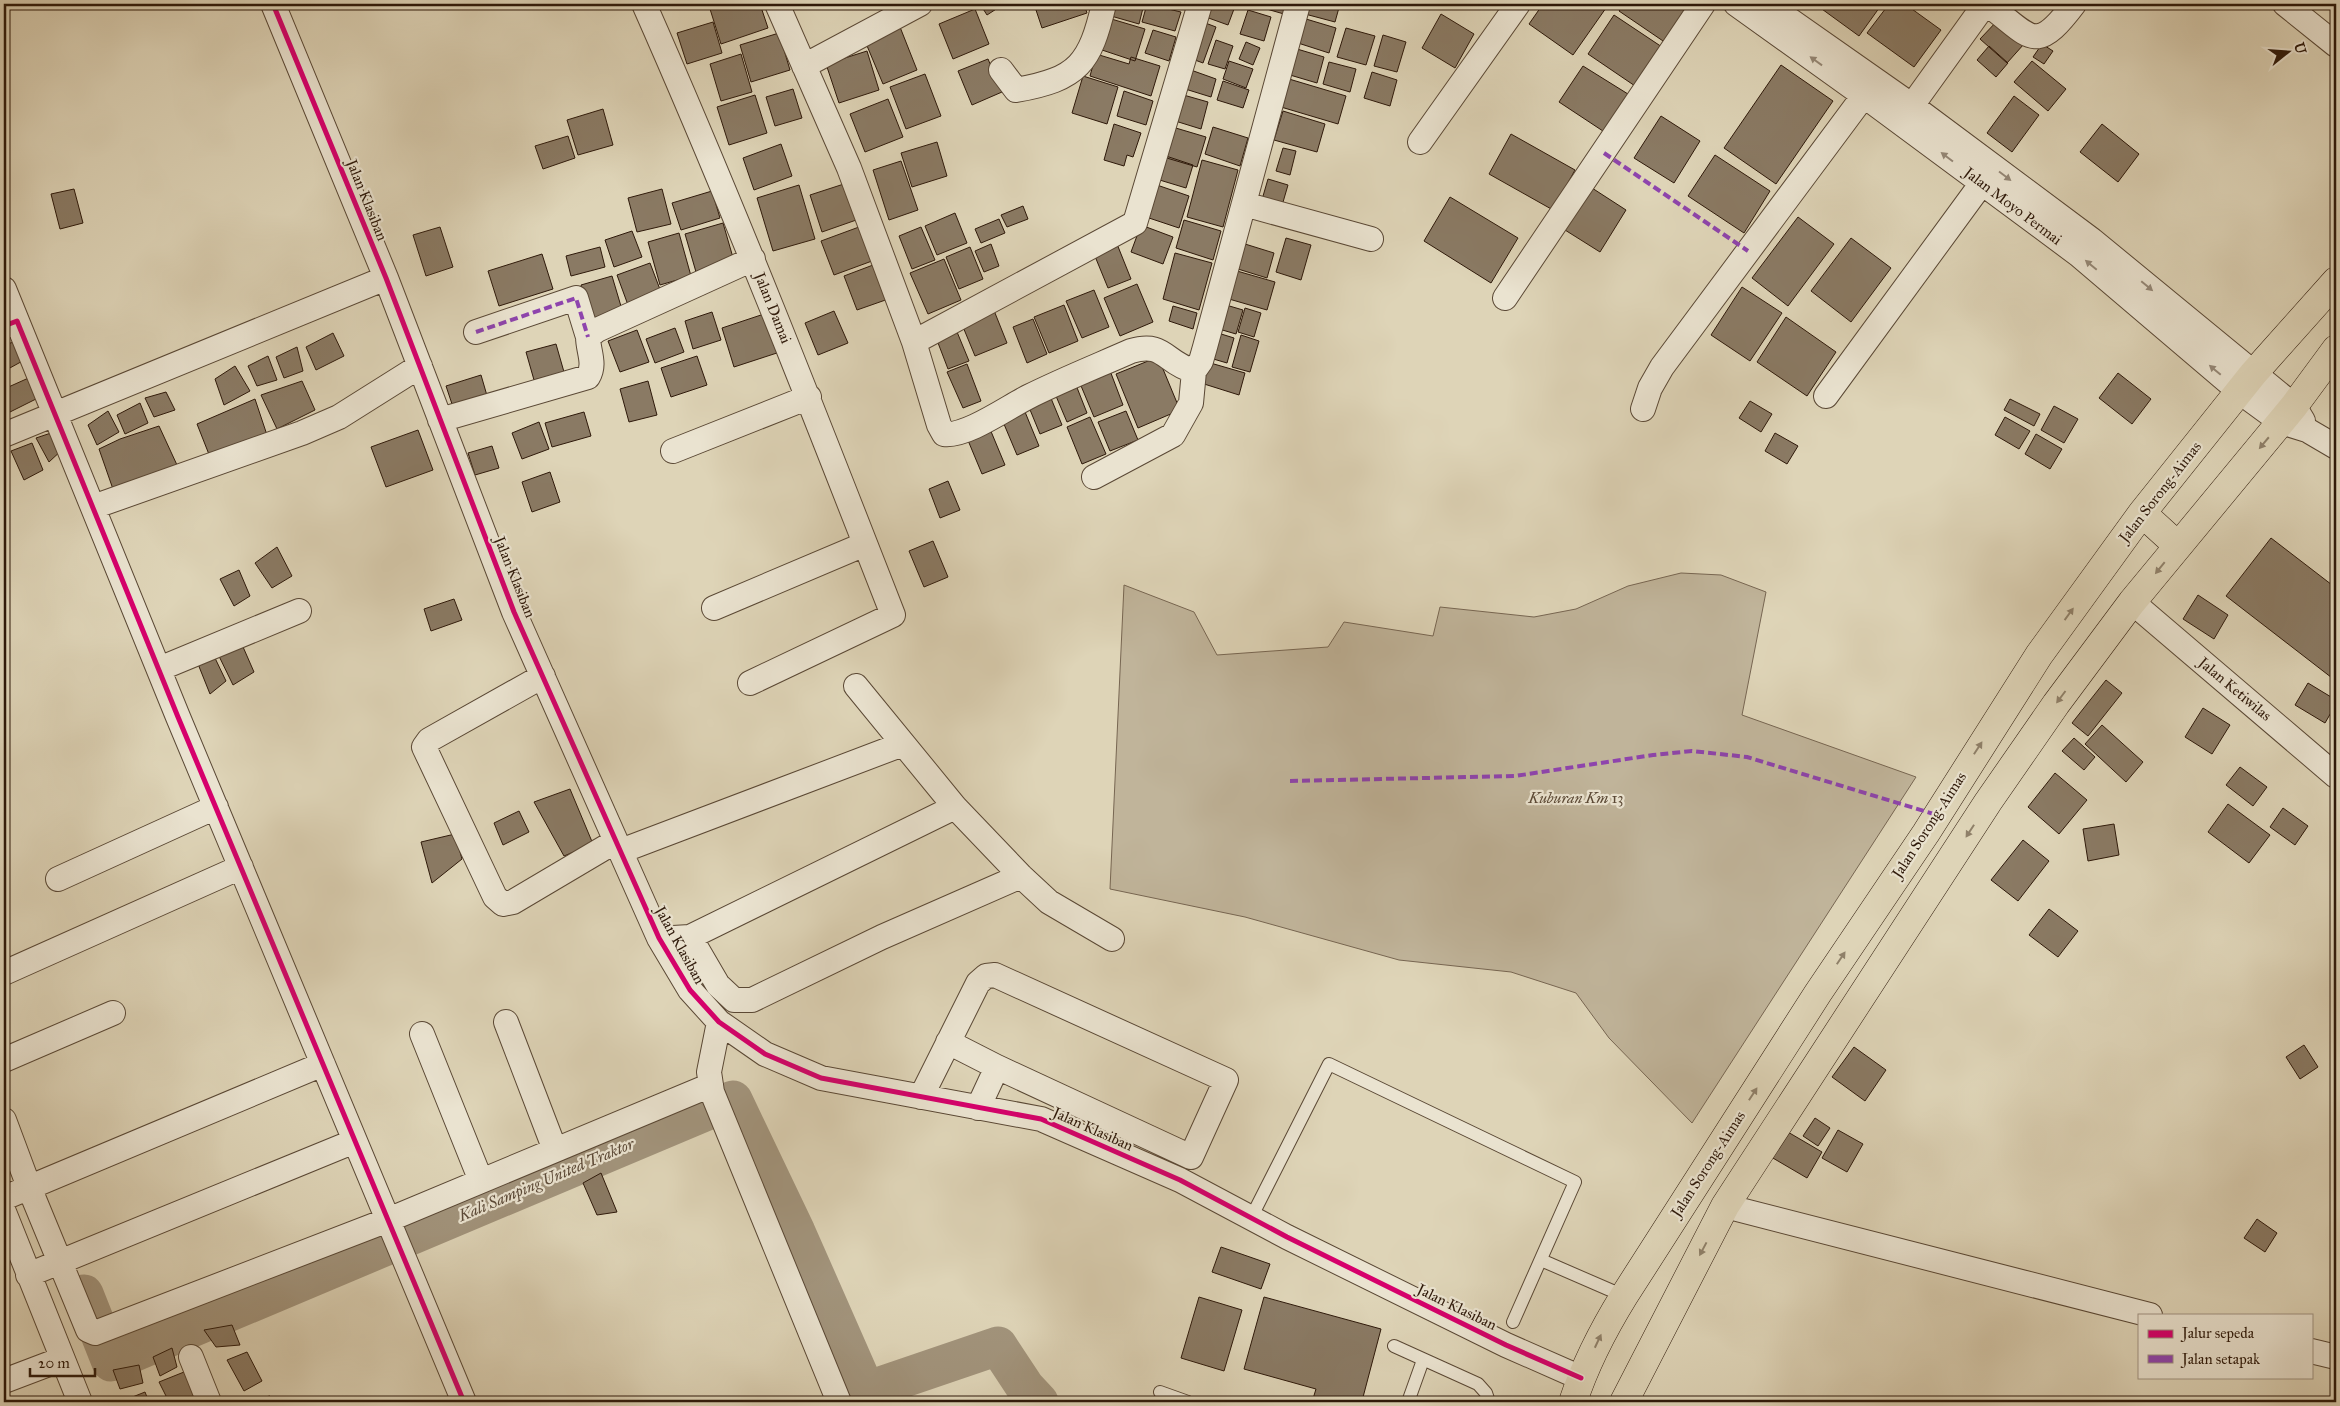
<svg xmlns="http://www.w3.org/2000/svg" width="2340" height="1406" viewBox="0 0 2340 1406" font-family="'IM FELL Great Primer',serif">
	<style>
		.green { fill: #c0b49a; stroke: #776652 }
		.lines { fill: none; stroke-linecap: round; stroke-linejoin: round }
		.river { stroke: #a2947c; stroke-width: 39 }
		.building { fill: #8a7a64; stroke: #2e190a }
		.lane-casing { stroke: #5a4835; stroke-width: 14 }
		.street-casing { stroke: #5a4835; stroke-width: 26 }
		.highway-casing { stroke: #2e190a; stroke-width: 29 }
		.lane { stroke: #eae3d0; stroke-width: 12 }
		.street { stroke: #eae3d0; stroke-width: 24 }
		.highway { stroke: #ded4b7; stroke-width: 28 }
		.quiet { stroke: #8e44ad; stroke-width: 4; stroke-dasharray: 8 4; stroke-linecap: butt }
		.cycleway-casing { stroke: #eae3d0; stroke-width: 8 }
		.cycleway { stroke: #d6006c; stroke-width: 5 }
		.oneway { fill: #958877 }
		.oneway2 { fill: #8f8069 }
		.labels { text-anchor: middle; stroke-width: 4.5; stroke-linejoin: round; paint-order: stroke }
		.street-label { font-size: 15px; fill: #2e190a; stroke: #eae3d0 }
		.park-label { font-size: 15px; font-style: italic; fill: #5a4835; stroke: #eae3d0 }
		.water-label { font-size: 16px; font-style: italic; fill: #5c4a38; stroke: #eae3d0 }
	</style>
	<rect width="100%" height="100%" fill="#ded4b7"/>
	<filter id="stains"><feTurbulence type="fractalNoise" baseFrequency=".004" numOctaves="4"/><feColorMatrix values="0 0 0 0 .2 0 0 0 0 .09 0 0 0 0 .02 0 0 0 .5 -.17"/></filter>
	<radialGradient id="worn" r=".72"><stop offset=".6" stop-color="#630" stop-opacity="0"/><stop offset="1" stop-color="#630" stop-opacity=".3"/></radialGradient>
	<path class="green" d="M1681 573 1721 575 1766 592 1742 715 1916 777 1692 1123 1609 1038 1576 993 1511 972 1399 960 1245 917 1110 889 1124 585 1194 612 1217 655 1328 647 1344 622 1433 636 1440 607 1534 617 1576 609 1628 586Z"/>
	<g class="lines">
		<path class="river" d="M84 1294 111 1362 733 1100 796 1232 866 1391 998 1346 1025 1387 1039 1402"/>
	</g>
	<path class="building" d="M726 4H760L768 28 721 44 710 9Z
		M980 4H1004L987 15Z
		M1034 4H1084L1087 13 1042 28Z
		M1115 4H1144L1139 24 1111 16Z
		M1147 4 1181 12 1175 31 1142 22Z
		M1207 4H1220L1234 9 1228 25 1203 16Z
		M1249 4H1287L1284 14Z
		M1308 4H1340L1335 22 1305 14Z
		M1543 4H1601L1606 8 1573 55 1529 24Z
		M1624 4H1692L1666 43 1619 11Z
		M1815 4H1882L1859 36Z
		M1889 4H1905L1941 30 1914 67 1867 33Z
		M975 9 989 44 953 59 939 24Z
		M1248 10 1271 17 1264 41 1240 34Z
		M1441 14 1474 34 1455 68 1422 48Z
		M1614 15 1665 49 1638 88 1588 54Z
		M1108 18 1145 29 1135 61 1099 49Z
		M1306 19 1336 28 1329 53 1298 43Z
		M1998 20 2024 44 2007 63 1980 39Z
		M1200 21 1216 27 1203 63 1187 57Z
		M713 22 722 53 687 64 677 33Z
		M900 27 917 70 883 84 865 41Z
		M1346 28 1375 36 1366 65 1337 57Z
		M1153 30 1176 37 1169 61 1145 53Z
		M779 33 790 70 751 82 740 45Z
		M1383 35 1406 42 1397 72 1374 66Z
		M1216 40 1233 46 1225 69 1208 64Z
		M1246 42 1260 48 1253 65 1239 59Z
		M2042 44 2053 51 2044 64 2033 57Z
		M1989 46 2008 63 1996 77 1977 60Z
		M1297 49 1324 57 1317 83 1290 75Z
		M867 51 879 90 839 103 826 64Z
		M741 54 752 92 721 101 710 64Z
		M1096 54 1129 64 1131 57 1160 66 1151 96 1090 76Z
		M988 59 1002 92 972 105 958 71Z
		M1229 61 1253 69 1246 88 1223 79Z
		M2032 61 2066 89 2048 111 2014 82Z
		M1329 62 1356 69 1350 92 1323 84Z
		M1781 65 1833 101 1776 184 1724 148Z
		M1583 66 1636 99 1612 137 1559 102Z
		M1188 69 1216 79 1211 97 1182 88Z
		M1372 72 1397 80 1390 106 1364 98Z
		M925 74 941 116 906 129 890 87Z
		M1083 76 1118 87 1107 124 1072 113Z
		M1289 79 1346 96 1338 124 1281 107Z
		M1223 81 1249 90 1243 108 1217 100Z
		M793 89 802 118 775 126 766 97Z
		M1124 91 1153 101 1146 125 1117 116Z
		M1180 94 1208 102 1201 129 1172 120Z
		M755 95 767 133 729 145 717 107Z
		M2014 96 2039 115 2012 152 1987 133Z
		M888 99 903 137 865 152 850 114Z
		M603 109 613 145 578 155 567 120Z
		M1283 111 1325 124 1317 152 1274 140Z
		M1661 116 1700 141 1674 183 1634 158Z
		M1114 124 1141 133 1133 157 1127 155 1124 166 1104 160Z
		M2102 124 2139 154 2118 182 2080 152Z
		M1169 126 1206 137 1197 167 1160 156Z
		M1213 127 1248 138 1240 166 1205 154Z
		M1511 134 1575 170 1553 210 1489 174Z
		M568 136 575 158 543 169 535 146Z
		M937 142 947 176 912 187 901 153Z
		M781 144 792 176 754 190 743 158Z
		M1283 148 1296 151 1290 175 1276 171Z
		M1160 154 1193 165 1186 188 1153 178Z
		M1715 155 1770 191 1744 233 1688 196Z
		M1202 160 1238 170 1223 227 1187 217Z
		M901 161 918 210 889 220 873 170Z
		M1268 179 1288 185 1281 209 1261 203Z
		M850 182 862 218 822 232 810 195Z
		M1154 184 1189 196 1179 228 1143 216Z
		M799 185 815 239 773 251 757 198Z
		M1592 188 1626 210 1600 252 1565 230Z
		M74 189 83 223 60 229 51 194Z
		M662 189 671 224 637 232 628 198Z
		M712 191 720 218 681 230 672 203Z
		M1450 197 1518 238 1491 283 1424 241Z
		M1023 206 1028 219 1007 227 1001 215Z
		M955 213 967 243 937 255 925 226Z
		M1798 217 1834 244 1788 306 1752 278Z
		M999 219 1005 233 981 243 975 229Z
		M1184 220 1221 231 1213 260 1176 248Z
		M723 223 734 261 696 272 685 234Z
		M1141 225 1173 237 1163 264 1131 252Z
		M440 227 453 267 426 276 413 235Z
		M859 227 872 261 834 275 821 241Z
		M921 227 935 260 912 269 899 236Z
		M632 231 642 257 614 267 605 240Z
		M679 233 691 276 660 285 648 242Z
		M1286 238 1311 245 1301 280 1276 272Z
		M1851 238 1891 268 1851 322 1811 291Z
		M1115 239 1131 279 1108 288 1092 249Z
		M991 244 999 266 984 272 975 251Z
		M1245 244 1274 253 1267 278 1238 269Z
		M600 247 605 267 571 276 566 256Z
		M970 247 983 279 959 289 946 257Z
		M1175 253 1212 263 1199 310 1163 299Z
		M542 254 553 289 499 306 488 271Z
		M944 259 961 300 928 314 910 273Z
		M881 262 894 297 857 310 844 276Z
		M650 263 661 292 628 305 617 275Z
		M1237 271 1275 282 1267 310 1229 299Z
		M612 276 623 313 592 322 581 285Z
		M1137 284 1153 322 1120 336 1104 298Z
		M1742 287 1782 313 1750 361 1711 335Z
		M1094 290 1109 327 1082 338 1066 301Z
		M1064 305 1078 341 1049 353 1034 317Z
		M1226 305 1243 310 1236 334 1219 329Z
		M1173 306 1197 313 1193 329 1169 321Z
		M993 308 1007 343 975 356 961 322Z
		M1245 308 1261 313 1254 337 1238 332Z
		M834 311 848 343 818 355 805 323Z
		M712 312 721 340 693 349 685 321Z
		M770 312 783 351 734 367 722 328Z
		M1786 317 1836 352 1807 396 1757 362Z
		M1033 319 1047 354 1027 363 1013 327Z
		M955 327 969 361 948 369 935 335Z
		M675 328 684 352 655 363 646 339Z
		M637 330 649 362 620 372 608 341Z
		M333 333 344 356 316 370 306 347Z
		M1218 333 1234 338 1227 363 1210 358Z
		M1241 335 1259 341 1250 372 1232 367Z
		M17 341 28 358 8 369 4 362V345Z
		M556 344 564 372 534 380 526 352Z
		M297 347 303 371 284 378 276 357Z
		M268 356 277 380 257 386 248 366Z
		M697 356 707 385 671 397 661 368Z
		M1158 357 1180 410 1138 428 1116 374Z
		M1207 362 1245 373 1239 395 1201 383Z
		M967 364 981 401 963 408 947 372Z
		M235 366 250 391 224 405 215 379Z
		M1109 368 1123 405 1094 417 1079 381Z
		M2118 373 2151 399 2132 424 2099 398Z
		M481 375 490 406 456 416 446 386Z
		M33 376 42 396 4 415V389Z
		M1074 380 1087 413 1067 422 1053 389Z
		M302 381 315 410 277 429 261 395Z
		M648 381 657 415 629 422 620 389Z
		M1048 391 1062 425 1040 434 1026 400Z
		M166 392 175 410 154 417 145 398Z
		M255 399 268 438 212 462 197 424Z
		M2010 399 2040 414 2034 426 2004 410Z
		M1750 401 1772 414 1761 432 1739 418Z
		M140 403 148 423 125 434 117 415Z
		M2054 406 2078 419 2064 443 2041 430Z
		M1023 407 1039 446 1017 455 1001 417Z
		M108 411 119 432 97 445 88 425Z
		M1126 411 1138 440 1110 451 1098 422Z
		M584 412 591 436 552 447 545 423Z
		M1090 417 1106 454 1082 464 1067 427Z
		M2005 417 2030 431 2019 449 1995 435Z
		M539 422 549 449 522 459 512 433Z
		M159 426 177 465 114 492 99 449 120 439Z
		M990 429 1005 465 982 474 967 438Z
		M418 430 433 470 386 487 371 447Z
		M57 431 64 448 49 462 36 438Z
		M1775 433 1798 446 1787 464 1765 451Z
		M2036 434 2062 449 2050 469 2025 454Z
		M32 443 43 470 24 480 11 451Z
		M492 446 499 468 475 475 468 453Z
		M550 472 560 502 532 512 522 482Z
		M948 481 960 510 940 518 929 489Z
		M2271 538 2336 588V681L2226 596Z
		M933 541 948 577 924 587 909 551Z
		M277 547 292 576 272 588 255 563Z
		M239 570 250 596 234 606 220 579Z
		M2198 595 2228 615 2214 639 2183 619Z
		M454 599 462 620 431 631 424 609Z
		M240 640 254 672 233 685 217 652Z
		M214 656 226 681 210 694 198 664Z
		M2106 680 2122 693 2088 736 2072 723Z
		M2308 683 2336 700V704L2325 723 2295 705Z
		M2203 708 2230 725 2212 754 2185 737Z
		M2102 725 2143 762 2126 782 2085 744Z
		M2074 738 2095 757 2084 770 2062 751Z
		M2240 767 2267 787 2253 806 2226 785Z
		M2055 773 2087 800 2059 834 2028 807Z
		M570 789 593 844 564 856 534 802Z
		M2228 804 2270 835 2249 863 2208 832Z
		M2283 808 2308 826 2295 845 2270 827Z
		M519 811 529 832 503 845 494 823Z
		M2114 824 2119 855 2088 861 2083 829Z
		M455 834 462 859 432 883 421 842Z
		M2023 840 2049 861 2018 901 1991 880Z
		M2049 909 2078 931 2058 957 2029 935Z
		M2304 1045 2318 1067 2300 1079 2286 1057Z
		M1854 1047 1886 1070 1865 1101 1832 1077Z
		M1815 1118 1830 1128 1818 1146 1803 1136Z
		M1781 1128 1822 1152 1807 1178 1766 1154Z
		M1838 1130 1863 1144 1847 1172 1822 1158Z
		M601 1173 617 1212 597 1215 583 1183Z
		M2257 1219 2277 1233 2265 1252 2244 1238Z
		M1221 1247 1270 1264 1261 1289 1212 1272Z
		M1199 1297 1242 1310 1224 1371 1181 1358Z
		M1264 1297 1381 1329 1362 1401 1354 1399 1353 1402H1312L1316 1389 1244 1369Z
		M232 1325 240 1345 216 1347 204 1330Z
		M172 1348 177 1367 160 1376 153 1357Z
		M247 1352 262 1381 244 1391 227 1360Z
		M139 1365 143 1383 120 1389 113 1370Z
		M184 1372 197 1402H169L159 1382Z
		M145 1392 149 1402H126L125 1400Z
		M270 1396 273 1402 243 1401Z"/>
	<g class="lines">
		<g class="lane-casing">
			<path id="lane" d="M1251 1218 1329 1064 1575 1182 1513 1322
				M1541 1260 1624 1296
				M1394 1346 1478 1384 1486 1393 1489 1402
				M1160 1392 1188 1402
				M1408 1402 1423 1360"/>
		</g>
		<g class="street-casing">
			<path id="street" d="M273 4 386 278 514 612 659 938 690 990 719 1022 765 1054 821 1078 1041 1119 1180 1180 1287 1237 1506 1345 1581 1378
				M644 4C733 205 813 410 893 615L750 683
				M777 4 849 168 914 342 939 425 944 434C966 437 1008 407 1028 397 1062 380 1097 366 1131 351 1165 341 1164 363 1194 371L1201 361 1205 347 1298 4
				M1736 4 1863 95 2079 255 2240 392 2281 422 2307 430 2336 447
				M1767 4 1911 105 2092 240 2294 406 2303 421
				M1987 4C2031 36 2034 57 2074 4
				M2285 4 2336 45
				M804 66 920 4
				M1001 70 1016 90C1079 79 1090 63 1104 4
				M1903 118 1985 4
				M1420 142 1518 4
				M1244 204 1371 239
				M4 289 17 321
				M1505 298 1703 4
				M4 326 17 321 178 717 464 1402
				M476 332 576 298 588 337
				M914 342 1135 223 1200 4
				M1826 396 1982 183
				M1643 409 1650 388 1662 367 1874 82
				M440 420 588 377C596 364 588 351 588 337L597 330 753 259
				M4 435 386 278
				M673 451 809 397
				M1094 477 1173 435 1191 403 1194 371
				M93 507 302 433 339 417 420 366
				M2132 602 2336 776
				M714 608 865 544
				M159 669 299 611
				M543 676 429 740 424 747 495 897 503 904 513 902 616 841
				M856 686 955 807 1021 876 1049 902 1112 939
				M621 851 903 744
				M58 879 216 807
				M690 937 718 985 734 1000H752L882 937 1021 876
				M673 938 690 937 955 807
				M4 973 241 867
				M506 1022 555 1150
				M719 1022 709 1072 712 1092 839 1402
				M422 1034 481 1181
				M948 1042 997 1067 978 1108
				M4 1060 113 1013
				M921 1097 978 983 986 976 995 975 1226 1080 1191 1157 997 1067
				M4 1120 29 1187 88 1330 95 1333 388 1220 711 1085
				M4 1198 323 1064
				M1725 1206 2150 1315
				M4 1212 80 1402
				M28 1275 355 1141
				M2311 1351 2336 1357
				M191 1357 209 1402
				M4 1381 62 1359"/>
		</g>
		<g class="highway-casing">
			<path id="highway" d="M2142 513 2177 545
				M1573 1402C1585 1365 1603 1330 1624 1296L1818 993 1926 833 2039 655 2142 513 2253 374 2336 281
				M1624 1402 1725 1206 1988 802 2056 704 2132 602 2294 406 2336 349"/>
		</g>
		<use href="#lane" class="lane"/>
		<use href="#street" class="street"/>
		<use href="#highway" class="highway"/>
		<path class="quiet" d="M1604 153 1748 251
			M476 332 576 298 588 337
			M1290 781 1515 776 1653 755 1692 751 1747 757 1937 815"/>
		<g class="cycleway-casing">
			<path id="cycleway" d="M273 4 386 278 514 612 659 938 690 990 719 1022 765 1054 821 1078 1041 1119 1180 1180 1287 1237 1506 1345 1581 1378
				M4 326 17 321 178 717 464 1402"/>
		</g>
		<use href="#cycleway" class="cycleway"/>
	</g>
	<defs><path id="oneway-solid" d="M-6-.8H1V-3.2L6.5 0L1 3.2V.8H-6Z" transform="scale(1.25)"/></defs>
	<g class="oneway">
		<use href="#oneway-solid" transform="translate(1816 61) rotate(-144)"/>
		<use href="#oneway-solid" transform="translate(1947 157) rotate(-143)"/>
		<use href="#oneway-solid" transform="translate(2005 176) rotate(37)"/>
		<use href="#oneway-solid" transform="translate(2091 265) rotate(-140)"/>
		<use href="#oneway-solid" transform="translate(2147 286) rotate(40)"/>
		<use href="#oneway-solid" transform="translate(2215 370) rotate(-140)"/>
	</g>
	<g class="oneway2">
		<use href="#oneway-solid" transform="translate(2264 443) rotate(130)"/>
		<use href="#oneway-solid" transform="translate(2160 568) rotate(129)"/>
		<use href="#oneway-solid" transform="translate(2069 614) rotate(-54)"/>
		<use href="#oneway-solid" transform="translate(2061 697) rotate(127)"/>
		<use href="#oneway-solid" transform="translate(1978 748) rotate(-57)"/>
		<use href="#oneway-solid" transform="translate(1970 831) rotate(123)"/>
		<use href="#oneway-solid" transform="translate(1841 958) rotate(-56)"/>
		<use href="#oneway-solid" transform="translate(1753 1094) rotate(-57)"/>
		<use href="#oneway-solid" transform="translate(1703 1249) rotate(118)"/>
		<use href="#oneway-solid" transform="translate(1598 1341) rotate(-65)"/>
	</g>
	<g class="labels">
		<g class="street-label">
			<text transform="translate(367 200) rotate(68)" y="5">Jalan Klasiban</text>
			<text transform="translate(2013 206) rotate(37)" y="5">Jalan Moyo Permai</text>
			<text transform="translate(773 308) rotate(68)" y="5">Jalan Damai</text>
			<text transform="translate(2160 492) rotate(-52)" y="5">Jalan Sorong-Aimas</text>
			<text transform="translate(515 577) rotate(68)" y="5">Jalan Klasiban</text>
			<text transform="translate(2235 689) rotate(40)" y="5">Jalan Ketiwilas</text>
			<text transform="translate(1929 825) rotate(-57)" y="5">Jalan Sorong-Aimas</text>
			<text transform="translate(680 945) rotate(61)" y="5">Jalan Klasiban</text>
			<text transform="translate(1093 1129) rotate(24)" y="5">Jalan Klasiban</text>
			<text transform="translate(1708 1164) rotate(-57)" y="5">Jalan Sorong-Aimas</text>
			<text transform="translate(1457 1307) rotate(26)" y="5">Jalan Klasiban</text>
		</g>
		<g class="park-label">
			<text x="1576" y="803">Kuburan Km 13</text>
		</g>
		<g class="water-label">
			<text transform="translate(546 1179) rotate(-23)" y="6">Kali Samping United Traktor</text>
		</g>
	</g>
	<rect width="2340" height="1406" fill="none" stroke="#ded4b7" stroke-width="20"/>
	<rect x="5" y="5" width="2330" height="1396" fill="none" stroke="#2e190a" stroke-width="2.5"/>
	<rect x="10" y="10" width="2320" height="1386" fill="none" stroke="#2e190a"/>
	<rect x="2138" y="1314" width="175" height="65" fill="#eae3d0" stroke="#9f9281"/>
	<rect x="2148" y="1330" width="25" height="8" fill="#d6006c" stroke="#9f9281"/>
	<text x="2182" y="1338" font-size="15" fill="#2e190a">Jalur sepeda</text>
	<rect x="2148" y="1355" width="25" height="8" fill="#8e44ad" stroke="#9f9281"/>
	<text x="2182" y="1364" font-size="15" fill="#2e190a">Jalan setapak</text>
	<g transform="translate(2288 52) rotate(73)" stroke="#eae3d0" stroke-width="4" paint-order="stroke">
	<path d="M0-4L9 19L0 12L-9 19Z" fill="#2e190a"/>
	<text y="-8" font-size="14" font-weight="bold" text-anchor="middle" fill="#2e190a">U</text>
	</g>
	<path d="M30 1368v8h65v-8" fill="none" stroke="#2e190a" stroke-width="2.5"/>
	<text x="38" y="1368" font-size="15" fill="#2e190a" stroke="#eae3d0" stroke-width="4" paint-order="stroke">20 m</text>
	<rect width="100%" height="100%" filter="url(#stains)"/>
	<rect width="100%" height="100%" fill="url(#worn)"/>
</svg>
